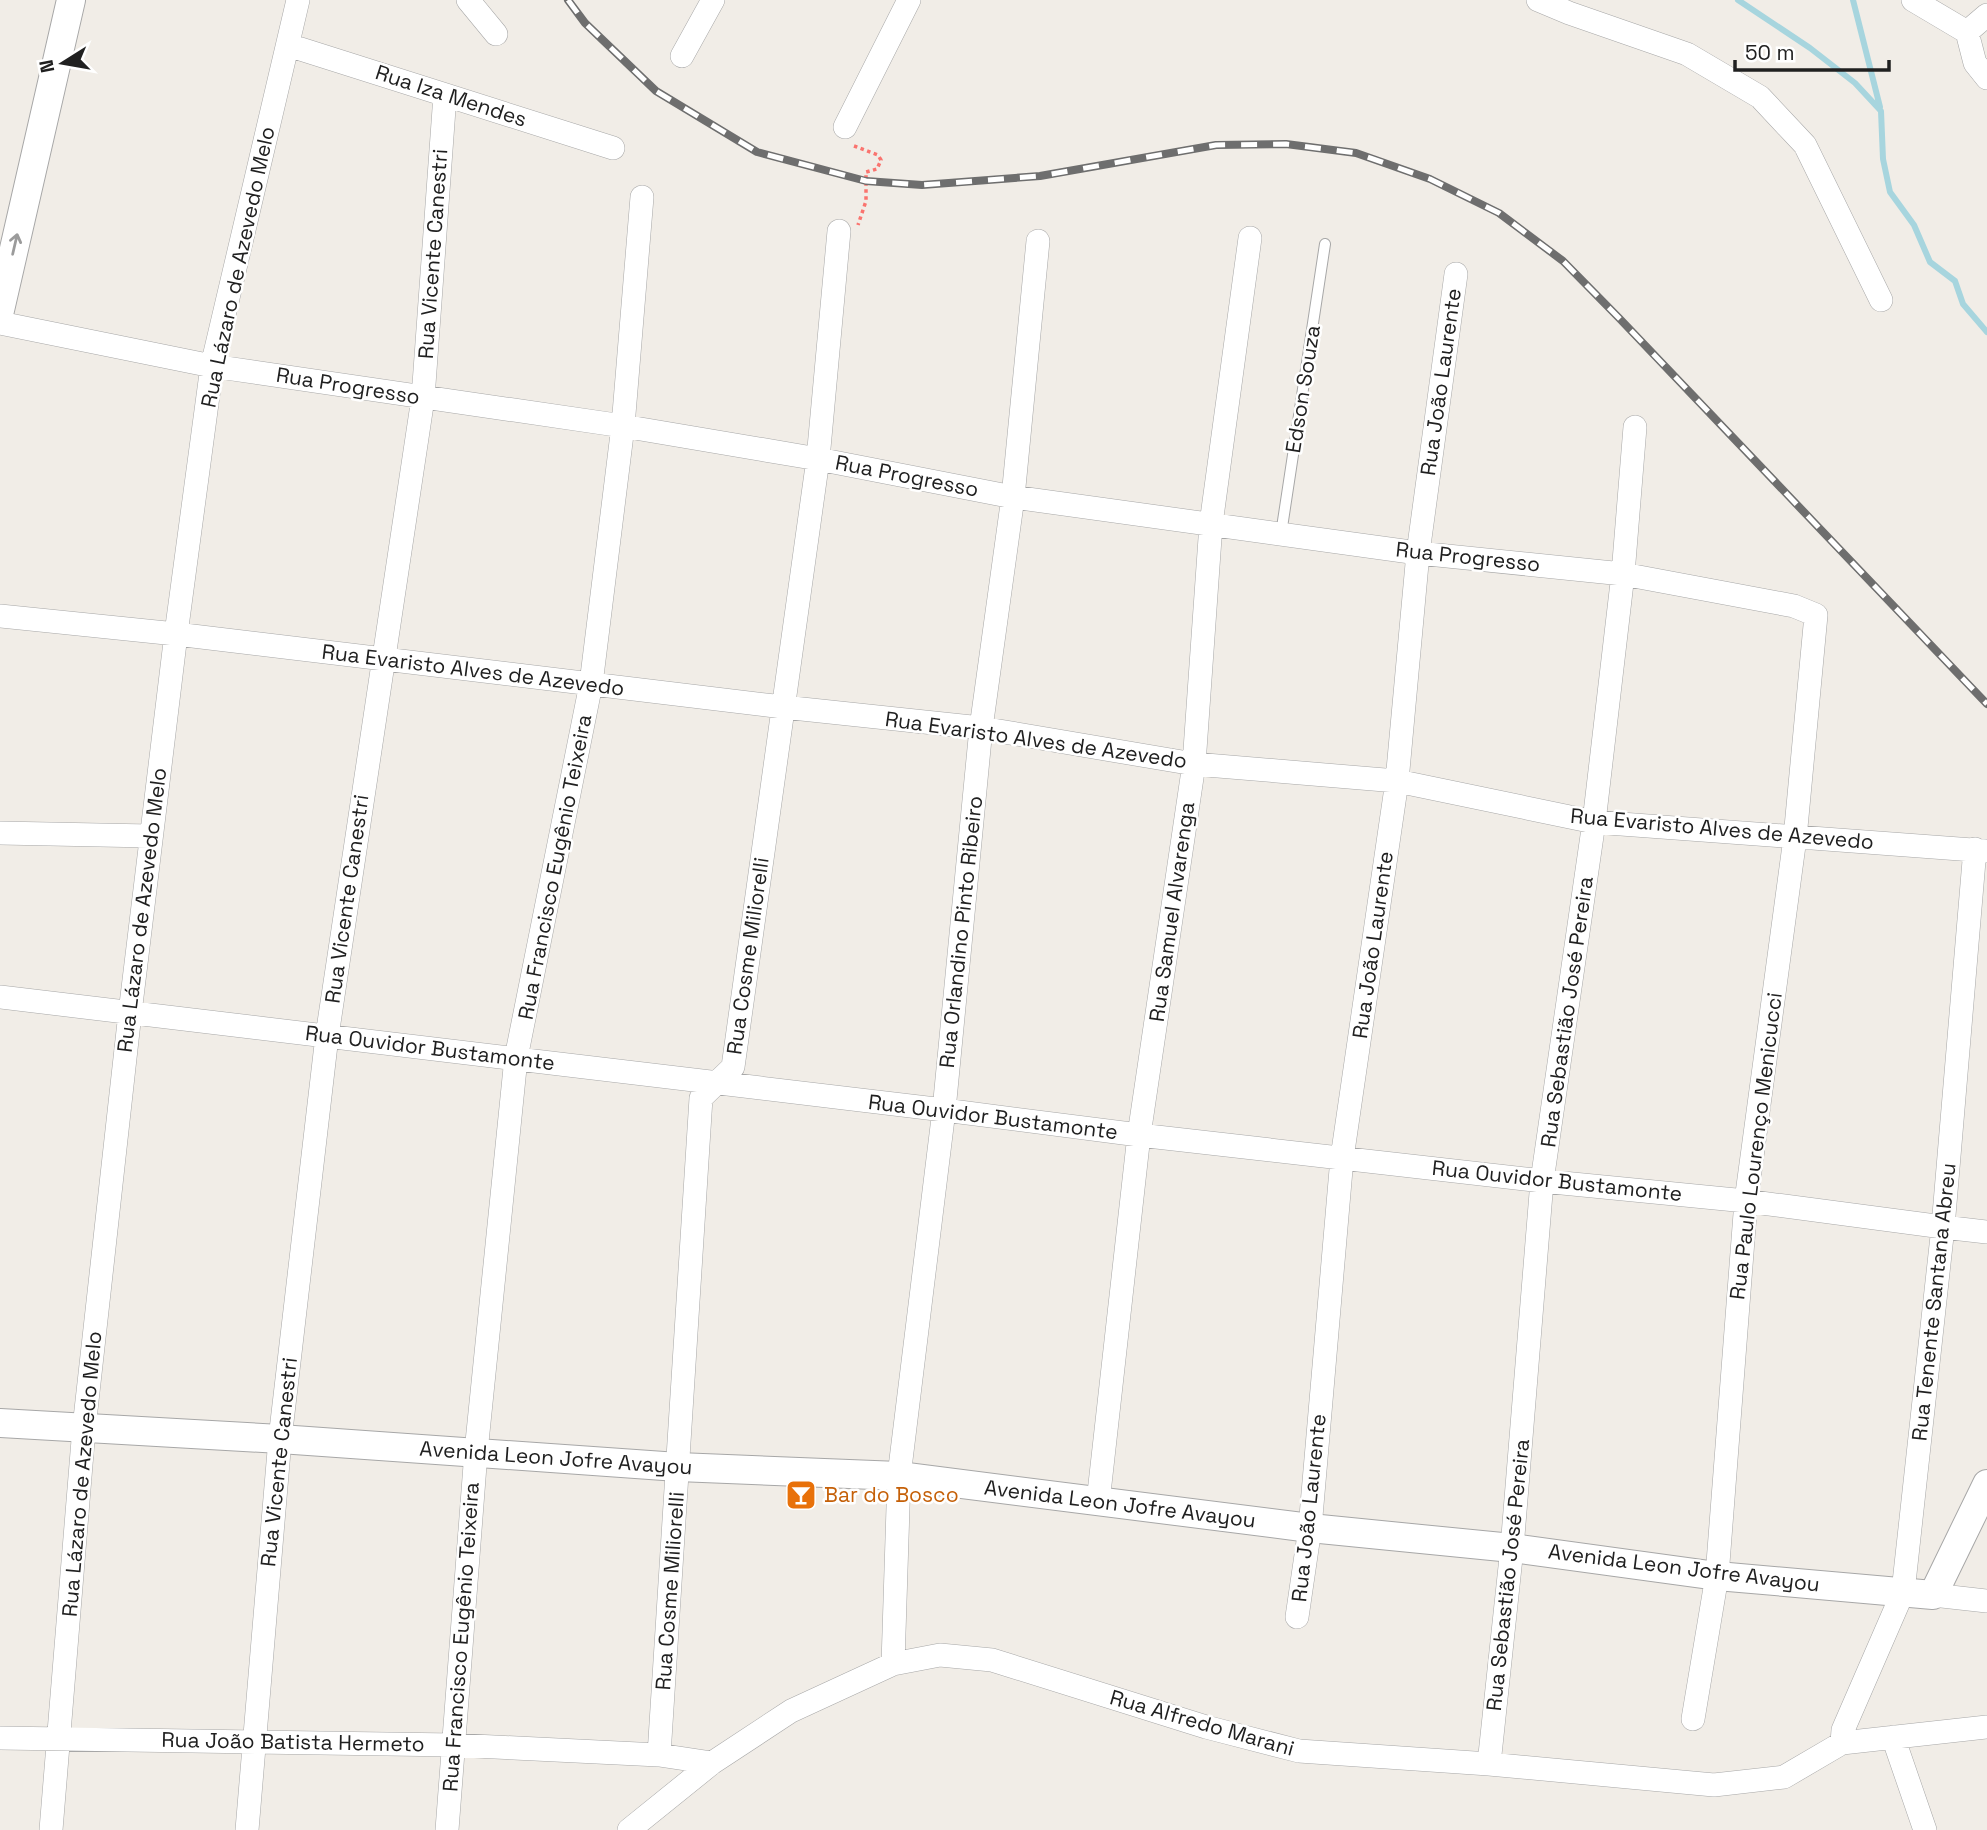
<svg xmlns="http://www.w3.org/2000/svg" width="1987" height="1830" viewBox="0 0 1987 1830" font-family="'Space Grotesk',sans-serif">
	<style>
		.lines { fill: none; stroke-linecap: round; stroke-linejoin: round }
		.stream { stroke: #a7d5de; stroke-width: 6 }
		.service-casing { stroke: #a7a7a7; stroke-width: 12 }
		.minor-casing { stroke: #a7a7a7; stroke-width: 24 }
		.tertiary-casing { stroke: #a7a7a7; stroke-width: 30 }
		.path { stroke: #fa746f; stroke-width: 3.5; stroke-dasharray: 3.5 3.5; stroke-linecap: butt }
		.service { stroke: #fff; stroke-width: 10 }
		.minor { stroke: #fff; stroke-width: 23 }
		.tertiary { stroke: #fff; stroke-width: 28 }
		.rail-casing { stroke: #6e6e6e; stroke-width: 8 }
		.rail { stroke: #fff; stroke-width: 5; stroke-dasharray: 16; stroke-linecap: butt }
		.oneway { stroke: #9b9b9b }
		.labels { text-anchor: middle; stroke-width: 5; stroke-linejoin: round; paint-order: stroke }
		.street-label { font-size: 21px; fill: #202020; stroke: #fff }
		.food-label { font-size: 21px; fill: #c56008; stroke: #fff; text-anchor: start }
	</style>
	<rect width="100%" height="100%" fill="#f1ede7"/>
	<g class="lines">
		<path class="stream" d="M1738 0 1810 48 1855 83 1881 111 1883 159 1890 192 1914 225 1930 262 1955 281 1963 304 1987 332
			M1853 0 1880 107"/>
		<g class="service-casing">
			<path id="service" d="M1281 534 1325 244"/>
		</g>
		<g class="minor-casing">
			<path id="minor" d="M468 0 496 34
				M1538 0 1569 13 1687 54 1760 97 1805 145 1881 300
				M1913 0 1967 32 1975 63 1987 78
				M1967 32 1987 15
				M288 45 613 148
				M682 56 713 0
				M845 127 909 0
				M0 323 212 366 623 426 818 459 1013 497 1418 553 1623 574 1794 606 1816 615 1795 838 1746 1201 1717 1576 1693 1719
				M0 616 176 634 783 707 981 728 1194 764 1397 781 1594 822 1987 851
				M0 833 150 836
				M0 997 944 1110 1139 1135 1542 1181 1746 1201 1943 1227 1987 1232
				M1098 1502 1139 1135 1194 764 1211 524 1250 238
				M1933 1595 1987 1601
				M1297 1617 1310 1528 1342 1158 1397 781 1418 553 1456 274
				M893 1664 899 1476 944 1110 981 728 1013 497 1038 241
				M1893 1737 1925 1830
				M0 1738 454 1745 659 1755 712 1763
				M1842 1743 1843 1730 1903 1592 1943 1227 1975 849
				M659 1755 701 1098 733 1067 818 459 839 231
				M1489 1764 1512 1548 1542 1181 1594 822 1623 574 1635 427
				M51 1830 84 1428 130 1013 176 634 212 366 298 0
				M247 1830 280 1439 327 1036 423 398 445 95
				M447 1830 476 1452 516 1058 591 684 623 426 642 197
				M629 1830 712 1763 791 1711 893 1664 940 1655 992 1660 1206 1727 1299 1751 1489 1764 1714 1785 1784 1777 1842 1743 1987 1727"/>
		</g>
		<g class="tertiary-casing">
			<path id="tertiary" d="M0 310 71 0
				M0 1423 280 1439 678 1467 899 1476 1310 1528 1512 1548 1717 1576 1933 1595 1987 1484"/>
		</g>
		<path class="path" d="M854 146 878 155 881 160 877 169 866 172V201L858 225"/>
		<use href="#service" class="service"/>
		<use href="#minor" class="minor"/>
		<use href="#tertiary" class="tertiary"/>
		<g class="rail-casing">
			<path id="rail" d="M568 0 585 23 656 91 757 152 866 181 922 185 1040 176 1216 145 1286 144 1356 153 1430 179 1499 213 1563 261 1619 318 1987 704"/>
		</g>
		<use href="#rail" class="rail"/>
	</g>
	<defs><path id="oneway-shaft" d="M-6 0H5M1.5-3L5.5 0L1.5 3" fill="none" stroke-width="1.6" stroke-linecap="round" stroke-linejoin="round" transform="scale(1.75)"/></defs>
	<use class="oneway" href="#oneway-shaft" transform="translate(15 244) rotate(-77)"/>
	<defs>
		<g id="bar-square" transform="scale(1.575)"><rect x="-9" y="-9" width="18" height="18" rx="4" fill="#e8710a" stroke="#fff"/><path d="M-6-5H6L.8 .8V4.5H3.5V6h-7V4.5H-.8V.8Z" fill="#fff"/></g>
	</defs>
	<g fill-rule="evenodd">
		<use href="#bar-square" x="801" y="1495"/>
	</g>
	<g class="labels">
		<g class="street-label">
			<text transform="translate(451 96) rotate(18)" y="7">Rua Iza Mendes</text>
			<text transform="translate(433 254) rotate(-86)" y="7">Rua Vicente Canestri</text>
			<text transform="translate(238 267) rotate(-78)" y="7">Rua Lázaro de Azevedo Melo</text>
			<text transform="translate(1441 382) rotate(-82)" y="7">Rua João Laurente</text>
			<text transform="translate(348 386) rotate(9)" y="7">Rua Progresso</text>
			<text transform="translate(1303 389) rotate(-81)" y="7">Edson Souza</text>
			<text transform="translate(907 476) rotate(11)" y="7">Rua Progresso</text>
			<text transform="translate(1468 557) rotate(6)" y="7">Rua Progresso</text>
			<text transform="translate(473 670) rotate(7)" y="7">Rua Evaristo Alves de Azevedo</text>
			<text transform="translate(1036 740) rotate(8)" y="7">Rua Evaristo Alves de Azevedo</text>
			<text transform="translate(1722 829) rotate(5)" y="7">Rua Evaristo Alves de Azevedo</text>
			<text transform="translate(555 867) rotate(-79)" y="7">Rua Francisco Eugênio Teixeira</text>
			<text transform="translate(347 899) rotate(-82)" y="7">Rua Vicente Canestri</text>
			<text transform="translate(142 910) rotate(-83)" y="7">Rua Lázaro de Azevedo Melo</text>
			<text transform="translate(1172 912) rotate(-82)" y="7">Rua Samuel Alvarenga</text>
			<text transform="translate(961 932) rotate(-84)" y="7">Rua Orlandino Pinto Ribeiro</text>
			<text transform="translate(1373 945) rotate(-82)" y="7">Rua João Laurente</text>
			<text transform="translate(748 956) rotate(-82)" y="7">Rua Cosme Miliorelli</text>
			<text transform="translate(1567 1012) rotate(-82)" y="7">Rua Sebastião José Pereira</text>
			<text transform="translate(430 1048) rotate(7)" y="7">Rua Ouvidor Bustamonte</text>
			<text transform="translate(993 1117) rotate(7)" y="7">Rua Ouvidor Bustamonte</text>
			<text transform="translate(1756 1146) rotate(-83)" y="7">Rua Paulo Lourenço Menicucci</text>
			<text transform="translate(1557 1181) rotate(6)" y="7">Rua Ouvidor Bustamonte</text>
			<text transform="translate(1934 1302) rotate(-84)" y="7">Rua Tenente Santana Abreu</text>
			<text transform="translate(556 1458) rotate(4)" y="7">Avenida Leon Jofre Avayou</text>
			<text transform="translate(279 1462) rotate(-84)" y="7">Rua Vicente Canestri</text>
			<text transform="translate(82 1474) rotate(-85)" y="7">Rua Lázaro de Azevedo Melo</text>
			<text transform="translate(1120 1504) rotate(7)" y="7">Avenida Leon Jofre Avayou</text>
			<text transform="translate(1309 1508) rotate(-84)" y="7">Rua João Laurente</text>
			<text transform="translate(1684 1568) rotate(7)" y="7">Avenida Leon Jofre Avayou</text>
			<text transform="translate(1508 1575) rotate(-84)" y="7">Rua Sebastião José Pereira</text>
			<text transform="translate(670 1591) rotate(-86)" y="7">Rua Cosme Miliorelli</text>
			<text transform="translate(461 1637) rotate(-86)" y="7">Rua Francisco Eugênio Teixeira</text>
			<text transform="translate(1202 1723) rotate(16)" y="7">Rua Alfredo Marani</text>
			<text transform="translate(293 1742) rotate(1)" y="7">Rua João Batista Hermeto</text>
		</g>
		<g class="food-label">
			<text x="824" y="1502">Bar do Bosco</text>
		</g>
	</g>
	<g transform="translate(63 63) rotate(259)" stroke="#ffffff" stroke-width="5" paint-order="stroke">
	<path d="M0-5L12 26L0 18L-12 26Z" fill="#202020"/>
	<text y="-10" font-size="19" font-weight="bold" text-anchor="middle" fill="#202020">N</text>
	</g>
	<path d="M1735 60v10h154v-10" fill="none" stroke="#202020" stroke-width="3.5"/>
	<text x="1745" y="60" font-size="21" fill="#202020" stroke="#ffffff" stroke-width="5" paint-order="stroke">50 m</text>
</svg>
